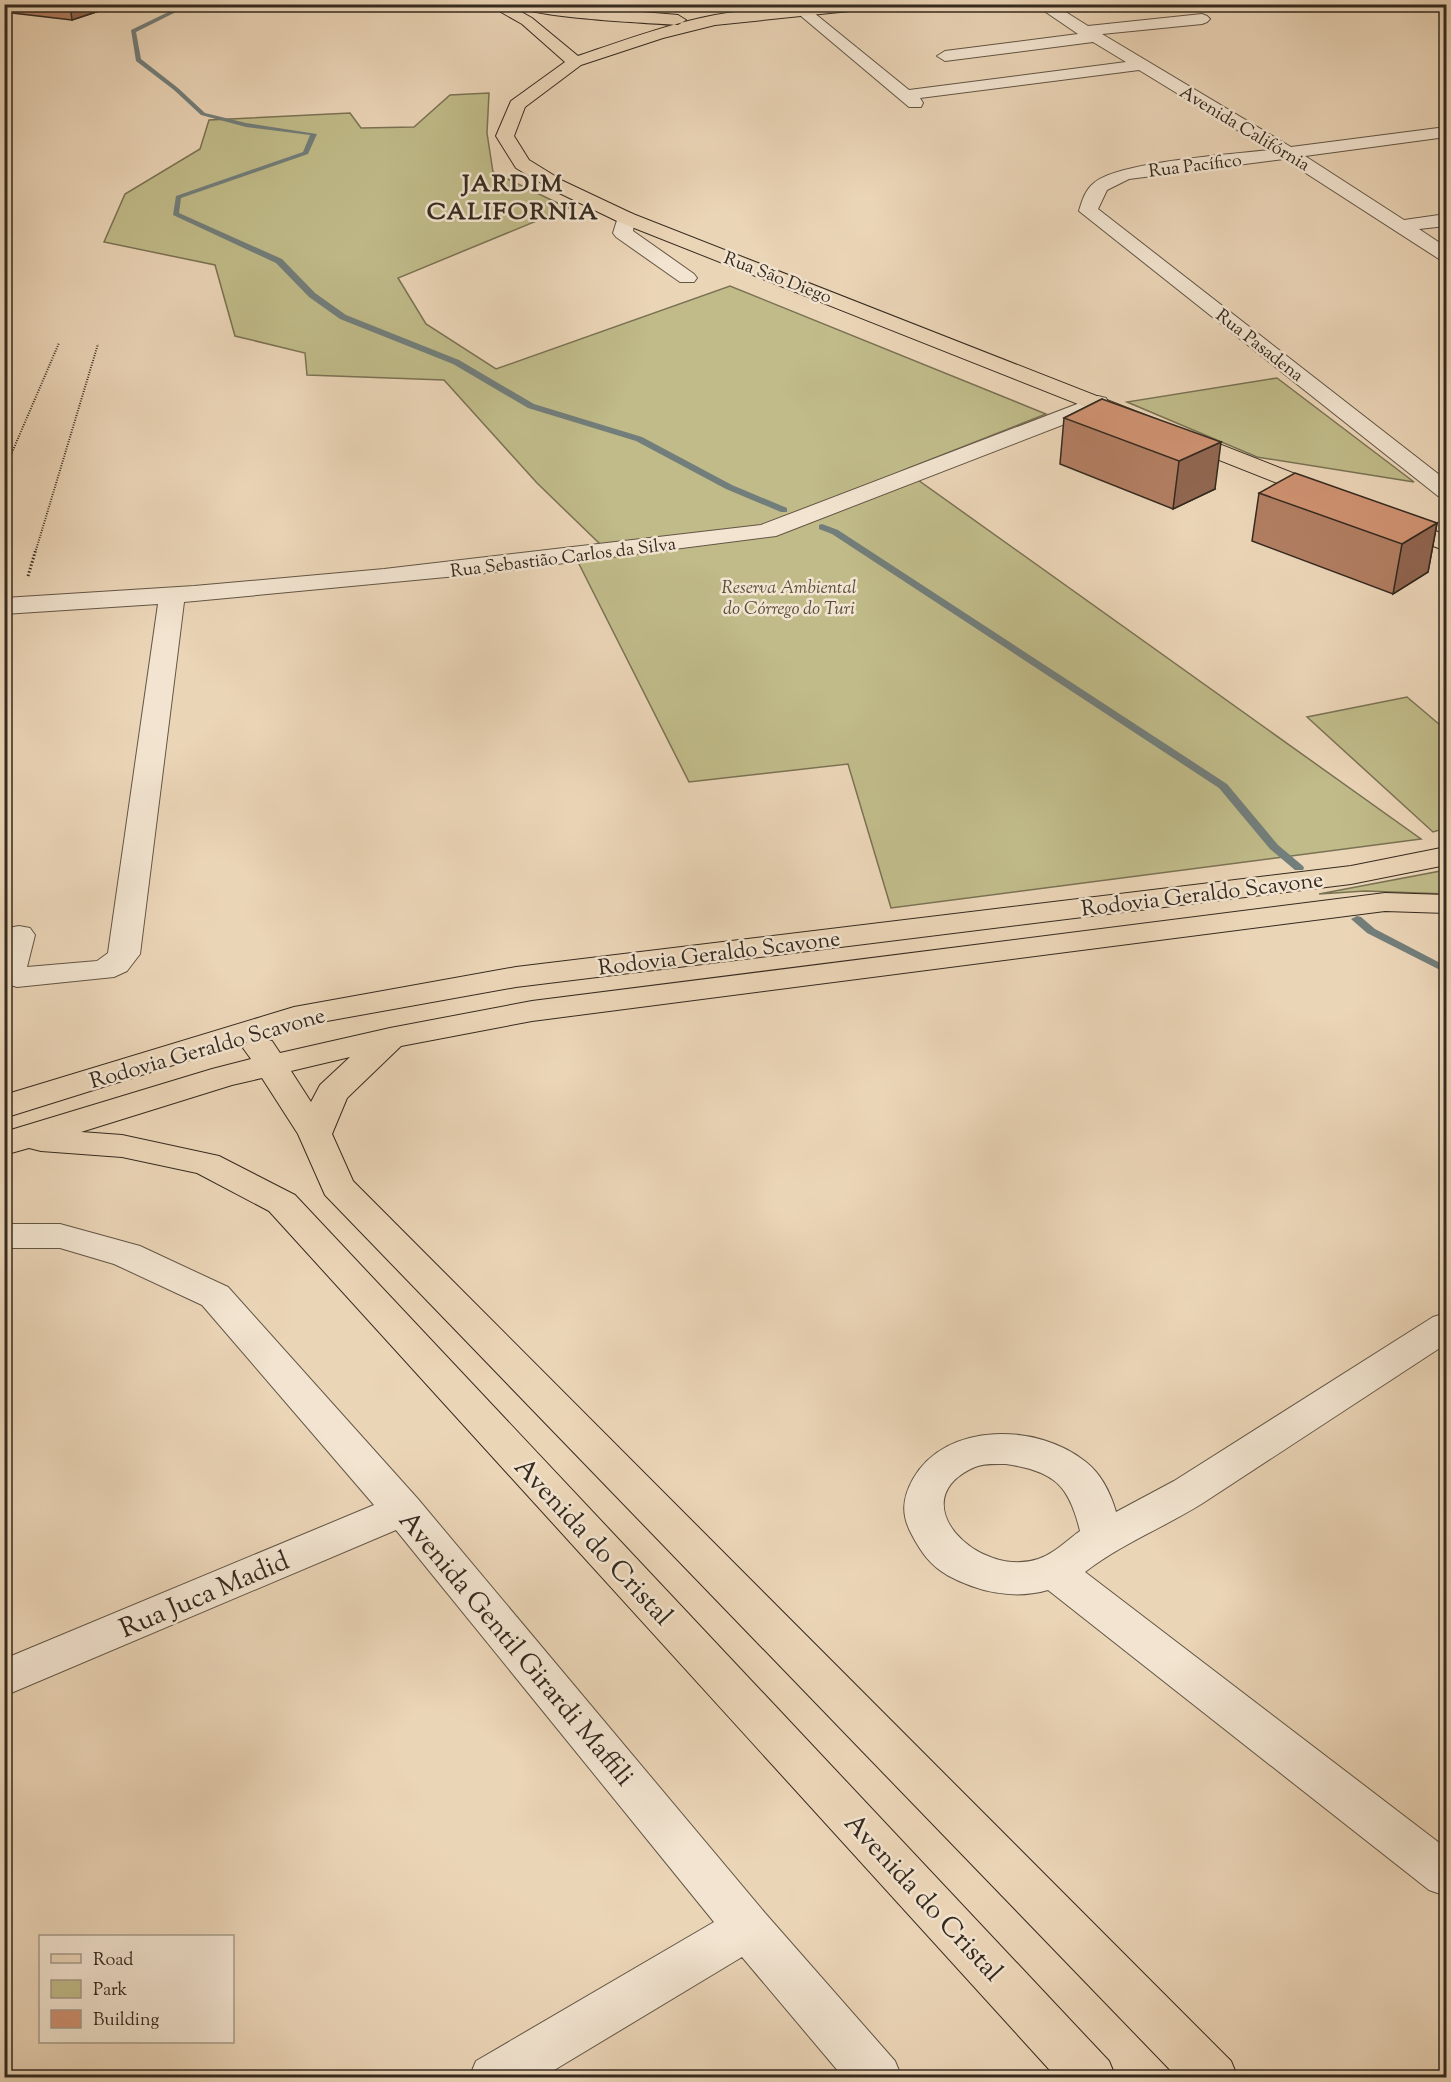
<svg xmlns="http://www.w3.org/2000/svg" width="1451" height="2082" viewBox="0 0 1451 2082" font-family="'Sorts Mill Goudy',serif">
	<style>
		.green { fill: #c0bb89; stroke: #7a7254; stroke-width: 1.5 }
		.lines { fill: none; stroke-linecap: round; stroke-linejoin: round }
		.stream { fill: #727e7b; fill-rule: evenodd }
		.minor-casing { stroke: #625545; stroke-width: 2 }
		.major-casing { stroke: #352a1f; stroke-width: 2 }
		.path-far1 { stroke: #352a1f; stroke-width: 2; stroke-dasharray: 1 1.5; stroke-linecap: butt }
		.path { stroke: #352a1f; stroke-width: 3; stroke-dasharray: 1.5 2; stroke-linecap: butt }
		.minor { fill: #f2e4d0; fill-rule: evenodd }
		.major { fill: #ebd5b7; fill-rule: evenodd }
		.wall { fill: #b27e62; stroke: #352a1f; stroke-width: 1.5 }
		.shaded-wall { fill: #916650; stroke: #352a1f; stroke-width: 1.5 }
		.building { fill: #cf9272; stroke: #352a1f; stroke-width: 1.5 }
		.labels { text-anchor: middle; stroke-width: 5; stroke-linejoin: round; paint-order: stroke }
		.far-street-label { font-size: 18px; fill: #352a1f; stroke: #f2e4d0 }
		.far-park-label { font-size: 18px; font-style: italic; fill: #584e3a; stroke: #f2e4d0 }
		.street-label { font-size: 22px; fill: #352a1f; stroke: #f2e4d0 }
		.far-district-label { font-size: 24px; font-weight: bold; letter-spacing: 1.5px; fill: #352a1f; stroke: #f2e4d0 }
		.near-street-label { font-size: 27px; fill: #352a1f; stroke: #f2e4d0 }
	</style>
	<rect width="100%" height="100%" fill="#ebd5b7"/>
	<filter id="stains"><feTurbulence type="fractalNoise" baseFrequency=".00333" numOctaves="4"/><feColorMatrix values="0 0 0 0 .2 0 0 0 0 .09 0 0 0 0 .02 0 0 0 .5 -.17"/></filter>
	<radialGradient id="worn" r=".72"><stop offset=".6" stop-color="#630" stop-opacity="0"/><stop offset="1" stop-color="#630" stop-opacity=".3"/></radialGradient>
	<path class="green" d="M489 93 487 133 493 172 568 208 398 278 426 324 496 369 730 286 1046 414 904 470 1421 839 891 908 848 764 689 782 579 564 601 545 537 483 444 380 307 375 305 353 235 336 215 265 104 242 125 194 200 149 209 120 350 113 361 128 414 127 450 95Z
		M1277 378 1414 482 1257 457 1127 402Z
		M1407 697 1446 730V828L1433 832 1307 717Z
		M1446 870V894L1365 891 1319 894Z"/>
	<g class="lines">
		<path class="stream" d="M185 4H192L136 32 141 59 178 88 205 113 246 123 317 134 308 154 181 198 179 213 282 259 315 293 346 315 459 360 534 404 642 437 732 485 787 508V512H781L726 489 636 441 528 408 453 364 340 319 309 297 276 263 173 215 176 196 303 152 310 135 246 127 201 115 174 90 136 61 131 30Z
			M822 524 838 530 1227 784 1278 845 1303 866 1304 868 1303 870H1295L1270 849 1219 788 832 534 819 529V525Z
			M1357 916 1361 917 1375 929 1446 966V973L1367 933 1351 919Z"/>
		<g class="minor-casing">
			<path id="minor" d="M1034 4H1053L1088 26 1202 14 1207 16 1210 19 1207 22 1202 24 1102 34 1291 147 1446 127V137L1305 156 1404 220 1446 214V226L1419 229 1446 247V261L1439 259 1284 159 1129 179 1107 190 1098 209 1446 480V498L1438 496 1079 211C1082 201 1085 190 1094 183 1117 162 1234 154 1270 150L1139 70 920 98 923 103 921 107H909L795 11 803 6 808 8 909 90 1126 62 1093 42 945 61 937 56 945 51 1078 34Z
				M626 212 633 214 635 218 633 231 694 274 697 278 694 282H680L616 237 613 233 619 214Z
				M1098 396 1106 398 1109 403 1106 408 776 536 478 574 184 602 140 954 127 971 114 977 17 987 4 983V933L8 928 19 926 30 928 35 935 27 967 97 961 108 953 158 604 4 614V598L194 586 384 569 761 525Z
				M4 1224H60L140 1246 228 1287 418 1499 765 1913 895 2061 902 2078H844L742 1957 541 2078H469L476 2061 714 1922 396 1530 4 1696V1659L374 1505 202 1305 114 1264 60 1248H4Z
				M1446 1313V1344L1203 1503C1163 1528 1123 1543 1085 1572L1446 1848V1896L1429 1890 1048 1590C1014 1600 978 1592 947 1575 930 1565 921 1552 912 1535 901 1515 902 1499 913 1479 946 1421 1038 1423 1086 1462 1101 1474 1111 1494 1116 1512L1174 1481 1433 1317ZM1006 1464C1054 1471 1069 1485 1080 1531 1067 1540 1054 1554 1038 1559 978 1579 899 1500 975 1467 984 1463 996 1464 1006 1464Z"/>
		</g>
		<g class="major-casing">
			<path id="major" d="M487 4H507L532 18 578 56C622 41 668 24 715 15 768 6 823 4 876 4L869 9 715 25 663 38 581 65 525 107 514 136 529 160 563 181 633 214 1336 490 1340 495 1336 500 1328 502 1320 500 619 222 551 189 516 168 496 136 511 101 565 62 522 24Z
				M513 4H547L678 15 686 20 678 25C651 23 527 18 513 4Z
				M1393 515 1446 535V551L1384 527 1381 522 1384 517Z
				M1446 847V865L1351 884 516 987 299 1026 261 1038 272 1041 280 1053 390 1028 532 1001 1385 893 1446 895V913L1385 911 532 1021 401 1046 347 1098 332 1134 353 1181 1231 2061 1238 2078H1178L325 1195 298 1134 262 1078 232 1085 81 1132 122 1135 219 1156 295 1195 1109 2061 1116 2078H1057L269 1211 197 1173 122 1157 41 1151 29 1148 4 1155V1132L212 1069 251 1059 243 1048 247 1042 4 1118V1095L294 1007 516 967 1351 866ZM350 1057 320 1085 311 1102 291 1071Z"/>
		</g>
		<path class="path-far1" d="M4 471 59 343
			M36 550 98 344"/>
		<path class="path" d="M28 576 36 549"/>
		<use href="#minor" class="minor"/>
		<use href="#major" class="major"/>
	</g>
	<path class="wall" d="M4 4H120L72 20 4 12Z
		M1102 399 1215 489 1173 509 1060 464 1064 418Z
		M1259 493 1437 523 1428 572 1393 594 1252 541Z"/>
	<path class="shaded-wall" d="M70 4H120L72 20Z
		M1221 442 1215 489 1173 509 1179 461Z
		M1437 523 1428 572 1393 594 1402 544Z"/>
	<path class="building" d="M1102 399 1221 442 1179 461 1064 418Z
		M1295 473 1437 523 1402 544 1259 493Z"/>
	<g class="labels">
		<g class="far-street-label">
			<text transform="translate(1245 128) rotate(31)" y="6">Avenida Califórnia</text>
			<text transform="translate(1195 165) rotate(-7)" y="6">Rua Pacífico</text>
			<text transform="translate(778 277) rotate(21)" y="6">Rua São Diego</text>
			<text transform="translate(1260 345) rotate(38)" y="6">Rua Pasadena</text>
			<text transform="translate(563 557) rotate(-7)" y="6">Rua Sebastião Carlos da Silva</text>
		</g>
		<g class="far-park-label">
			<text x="789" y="593">Reserva Ambiental<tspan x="789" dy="21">do Córrego do Turi</tspan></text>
		</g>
		<g class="street-label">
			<text transform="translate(1202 893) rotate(-7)" y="8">Rodovia Geraldo Scavone</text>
			<text transform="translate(719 952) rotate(-7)" y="8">Rodovia Geraldo Scavone</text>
			<text transform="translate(207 1047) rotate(-16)" y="8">Rodovia Geraldo Scavone</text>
		</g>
		<g class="far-district-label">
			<text x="513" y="191">JARDIM<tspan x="513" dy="28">CALIFORNIA</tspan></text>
		</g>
		<g class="near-street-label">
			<text transform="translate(594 1541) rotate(47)" y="9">Avenida do Cristal</text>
			<text transform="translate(204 1594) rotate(-23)" y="9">Rua Juca Madid</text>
			<text transform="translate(517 1648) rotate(50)" y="9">Avenida Gentil Girardi Maffili</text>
			<text transform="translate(924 1897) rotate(47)" y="9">Avenida do Cristal</text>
		</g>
	</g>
	<rect width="1451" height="2082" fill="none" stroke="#ebd5b7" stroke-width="24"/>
	<rect x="6" y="6" width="1439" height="2070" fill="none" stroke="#352a1f" stroke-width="3"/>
	<rect x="12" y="12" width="1427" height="2058" fill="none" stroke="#352a1f" stroke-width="1.5"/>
	<rect x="39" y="1935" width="195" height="108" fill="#f2e4d0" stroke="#a69a89" stroke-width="1.5"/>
	<rect x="51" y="1954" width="30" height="9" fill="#ebd5b7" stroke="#a69a89" stroke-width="1.5"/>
	<text x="93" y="1965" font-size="18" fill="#352a1f">Road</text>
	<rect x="51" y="1980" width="30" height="18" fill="#c0bb89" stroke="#a69a89" stroke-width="1.5"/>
	<text x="93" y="1995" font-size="18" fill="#352a1f">Park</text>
	<rect x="51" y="2010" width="30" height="18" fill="#cf9272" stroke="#a69a89" stroke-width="1.5"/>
	<text x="93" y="2025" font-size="18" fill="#352a1f">Building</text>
	<rect width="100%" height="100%" filter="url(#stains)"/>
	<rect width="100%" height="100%" fill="url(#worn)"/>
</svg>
